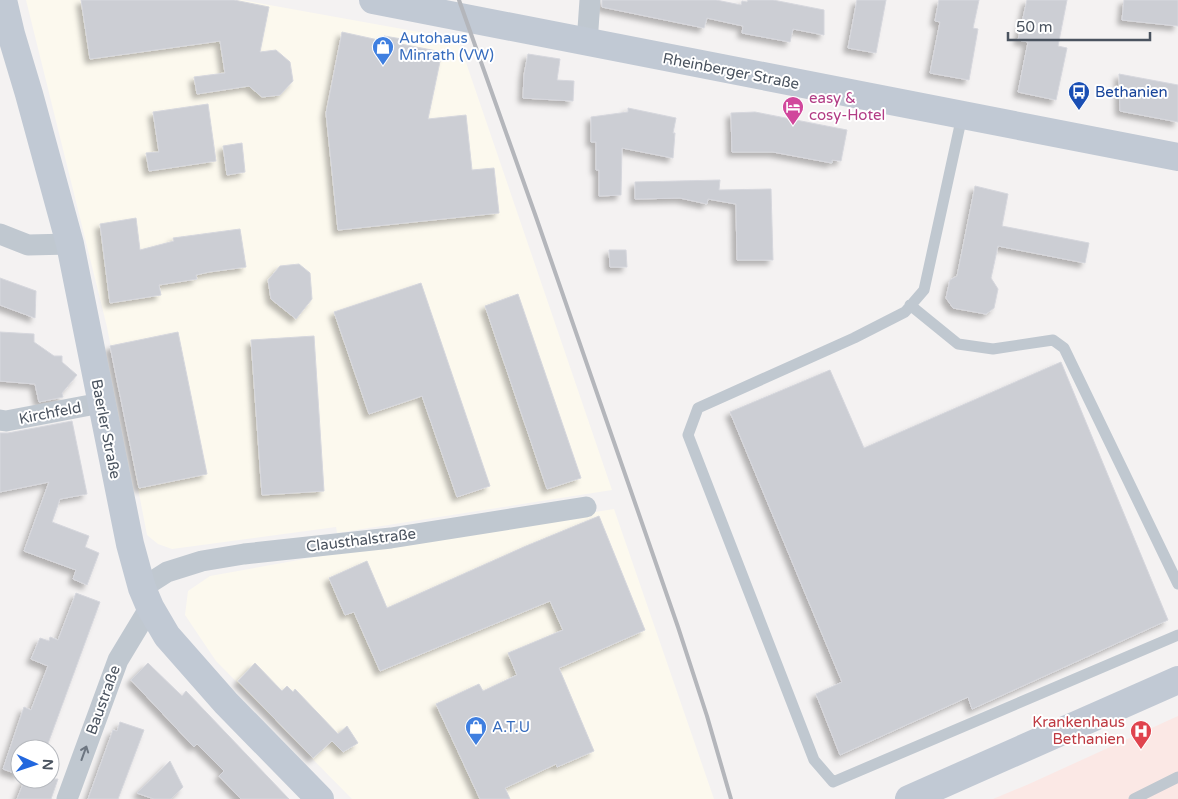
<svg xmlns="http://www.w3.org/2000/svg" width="1178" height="799" viewBox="0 0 1178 799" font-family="'Varela Round',sans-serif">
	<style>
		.commercial { fill: #fcf9ee }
		.medical { fill: #fbe8e5 }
		.building { fill: #ccced4; stroke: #d6d7dd; filter: url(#shadow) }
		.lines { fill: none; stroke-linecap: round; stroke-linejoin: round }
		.service { stroke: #c0c8d0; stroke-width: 11 }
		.minor { stroke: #c0c8d0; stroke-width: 21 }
		.secondary { stroke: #c1c9d4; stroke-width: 28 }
		.rail { stroke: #b4b6bb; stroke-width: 4 }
		.oneway { stroke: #6d7681 }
		.labels { text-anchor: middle; stroke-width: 4; stroke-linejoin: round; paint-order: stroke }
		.shop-label { font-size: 15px; fill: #366cbe; stroke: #fff; text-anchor: start }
		.street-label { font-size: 15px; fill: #4a535f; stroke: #fff }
		.transit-label { font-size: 15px; fill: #164399; stroke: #fff; text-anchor: start }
		.hotel-label { font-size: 15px; fill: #b23c85; stroke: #fff; text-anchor: start }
		.health-label { font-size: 15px; fill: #be3a42; stroke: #fff; text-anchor: end }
	</style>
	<defs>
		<filter id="shadow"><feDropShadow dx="-4.5" dy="4.5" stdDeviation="2.5" flood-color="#0004"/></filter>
	</defs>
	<rect width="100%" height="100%" fill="#f4f2f2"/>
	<path class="commercial" d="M26 0H242L458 39 612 490 337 533 336 527 172 549 158 544 147 535 107 327Z
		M614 509 714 799H352L216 661 185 615 188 591 210 576 360 549Z"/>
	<path class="medical" d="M1178 716V799H993L1029 784Z"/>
	<path class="building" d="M81 0H234L269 7 260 52 276 50 290 62 293 81 280 95 262 97 249 86 197 94 194 77 225 73 220 41 90 59Z
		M602 0H716L741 5 742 1 747 2 748 0H773L824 10V35L793 29 790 42 742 33 743 26 707 18 704 28 602 7Z
		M857 0H886L876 53 848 48Z
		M939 0H979L973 28 978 29 969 80 930 73 940 22 935 21Z
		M1027 0H1067L1058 46 1067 48 1056 100 1018 92 1028 42 1018 40Z
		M1124 0H1178V26L1122 20Z
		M342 32 383 41 384 36 402 39 401 44 442 52 428 119 466 115 472 170 494 168 499 213 338 230 326 113Z
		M528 54 560 59 557 80 574 81 573 101 523 98 524 75Z
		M1119 74 1178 85V122L1120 111Z
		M208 104 216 161 149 171 146 153 159 152 153 112Z
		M628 108 676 118 673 133H675L673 158 622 148 621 195 599 196V170H596V142H591V117L628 112Z
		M755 112 847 130 841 161 832 160V163L773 152H732L731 113Z
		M242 143 245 172 227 175 223 146Z
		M720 180 719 190 771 189 773 260H737L736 204 708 199 707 204 680 198 635 199V182Z
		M975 186 1008 194 1002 226 1089 243 1085 263 998 246 991 278 998 289 994 308 986 314 953 308 946 298 950 280 957 276Z
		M136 218 140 250 174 241 173 238 240 229 246 267 209 272 196 275 197 279 159 285 161 295 110 303 100 224Z
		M609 250H626L627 267H610Z
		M299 264 310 273 312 299 296 319 271 299 268 280 280 266Z
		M0 278 36 291 35 318 0 305Z
		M421 283 490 486 457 497 422 396 369 414 334 312Z
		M518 294 581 478 547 489 485 306Z
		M0 332 34 334V342L54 356H62V362L77 375 62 393 63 397 39 402 35 384 0 381Z
		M178 332 207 474 139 488 110 346Z
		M314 336 324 491 262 495 251 340Z
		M1061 362 1168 620 972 709 968 697 840 755 816 694 842 682 730 412 830 370 864 448Z
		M72 421 87 494 60 499 52 522 89 536 85 547 99 553 87 585 73 579 76 570 24 551 49 482 0 492V433H8Z
		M599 516 645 630 559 668 594 751 557 767 556 764 505 788 510 799H480L436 704 479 684 483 691 517 675 508 653 563 630 550 601 380 671 354 612 345 615 329 578 367 561 387 608 526 546Z
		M76 593 100 602 46 749H20V775L3 769 24 707 31 710 48 666 31 659 40 638 49 641 50 637 58 640Z
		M148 663 182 696 186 691 289 799H241L219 776 224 771 197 744 194 747 131 680Z
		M255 663 282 691 287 686 293 692 295 689 338 734 347 726 358 743 343 752 332 741 313 758 238 681Z
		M120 722 144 730 118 799H88L113 730 117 731Z
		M170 761 183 787 171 799H154L137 793Z
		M25 779H58L51 799H17Z"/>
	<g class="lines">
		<path class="service" d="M962 116 924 290 905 312 854 338 698 408 688 435 814 760 833 782 1178 635
			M910 305 958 344 993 349 1053 340 1064 348 1178 584
			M1134 799 1178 777"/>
		<path class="minor" d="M587 43 590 0
			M0 234 28 245 70 244
			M0 420 6 421 101 403
			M142 588 167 572 202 561 244 554 391 538 586 507
			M67 799 118 660 150 607"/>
		<path class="secondary" d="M3 0 11 34 29 94 70 244 130 544 142 588 150 607 167 636 226 703 320 799
			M373 0 1178 157
			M909 799 1178 680"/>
		<path class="rail" d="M459 0 536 217 678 627 707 716 731 799"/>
	</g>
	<defs><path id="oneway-shaft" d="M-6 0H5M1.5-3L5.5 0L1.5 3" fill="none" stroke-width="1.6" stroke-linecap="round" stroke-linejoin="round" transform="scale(1.25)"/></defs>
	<use class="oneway" href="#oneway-shaft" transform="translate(84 753) rotate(-70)"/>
	<defs>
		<g id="shop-pin" transform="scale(1.125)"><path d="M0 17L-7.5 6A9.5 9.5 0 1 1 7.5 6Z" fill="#3f7fe0" stroke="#fff"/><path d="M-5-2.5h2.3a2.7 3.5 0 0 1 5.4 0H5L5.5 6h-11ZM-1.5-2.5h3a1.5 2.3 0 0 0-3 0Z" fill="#fff"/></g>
		<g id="bus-pin" transform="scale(1.125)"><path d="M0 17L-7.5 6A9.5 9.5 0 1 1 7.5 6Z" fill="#1a4fb4" stroke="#fff"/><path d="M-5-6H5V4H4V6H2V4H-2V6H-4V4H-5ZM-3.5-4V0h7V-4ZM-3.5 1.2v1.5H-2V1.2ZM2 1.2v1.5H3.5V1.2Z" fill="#fff"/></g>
		<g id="hotel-pin" transform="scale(1.125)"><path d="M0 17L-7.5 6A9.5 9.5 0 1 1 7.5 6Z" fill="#d1479c" stroke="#fff"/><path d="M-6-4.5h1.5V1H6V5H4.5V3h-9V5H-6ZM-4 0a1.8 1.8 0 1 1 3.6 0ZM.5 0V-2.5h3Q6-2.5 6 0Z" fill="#fff"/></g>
		<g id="hospital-pin" transform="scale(1.125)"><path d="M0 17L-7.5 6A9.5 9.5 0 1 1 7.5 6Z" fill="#e0444e" stroke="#fff"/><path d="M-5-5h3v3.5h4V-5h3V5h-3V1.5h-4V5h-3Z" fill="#fff"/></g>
	</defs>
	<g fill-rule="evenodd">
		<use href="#shop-pin" x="383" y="47"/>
		<use href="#bus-pin" x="1079" y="92"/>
		<use href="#hotel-pin" x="793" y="107"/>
		<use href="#shop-pin" x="476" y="727"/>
		<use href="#hospital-pin" x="1141" y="731"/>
	</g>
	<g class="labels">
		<g class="shop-label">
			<text x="399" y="43">Autohaus<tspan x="399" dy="17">Minrath (VW)</tspan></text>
			<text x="492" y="732">A.T.U</text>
		</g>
		<g class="street-label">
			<text transform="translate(731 71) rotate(11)" y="5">Rheinberger Straße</text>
			<text transform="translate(50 413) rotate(-11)" y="5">Kirchfeld</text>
			<text transform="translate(106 429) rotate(79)" y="5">Baerler Straße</text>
			<text transform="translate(361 540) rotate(-7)" y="5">Clausthalstraße</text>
			<text transform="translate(103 700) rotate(-70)" y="5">Baustraße</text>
		</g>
		<g class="transit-label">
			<text x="1095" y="97">Bethanien</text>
		</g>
		<g class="hotel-label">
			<text x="809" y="103">easy &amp;<tspan x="809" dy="17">cosy-Hotel</tspan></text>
		</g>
		<g class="health-label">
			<text x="1125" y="727">Krankenhaus<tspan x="1125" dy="17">Bethanien</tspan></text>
		</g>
	</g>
	<g transform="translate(35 764) rotate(93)"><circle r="24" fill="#ffffff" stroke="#b7babf"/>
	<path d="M0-4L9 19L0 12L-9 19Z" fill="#2267de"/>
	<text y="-8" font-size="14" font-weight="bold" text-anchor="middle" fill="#4a535f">N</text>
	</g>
	<path d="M1008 32v8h142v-8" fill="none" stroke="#4a535f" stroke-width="2.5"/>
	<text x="1016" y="32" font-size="15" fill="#4a535f" stroke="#ffffff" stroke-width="4" paint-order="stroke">50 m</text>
</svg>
